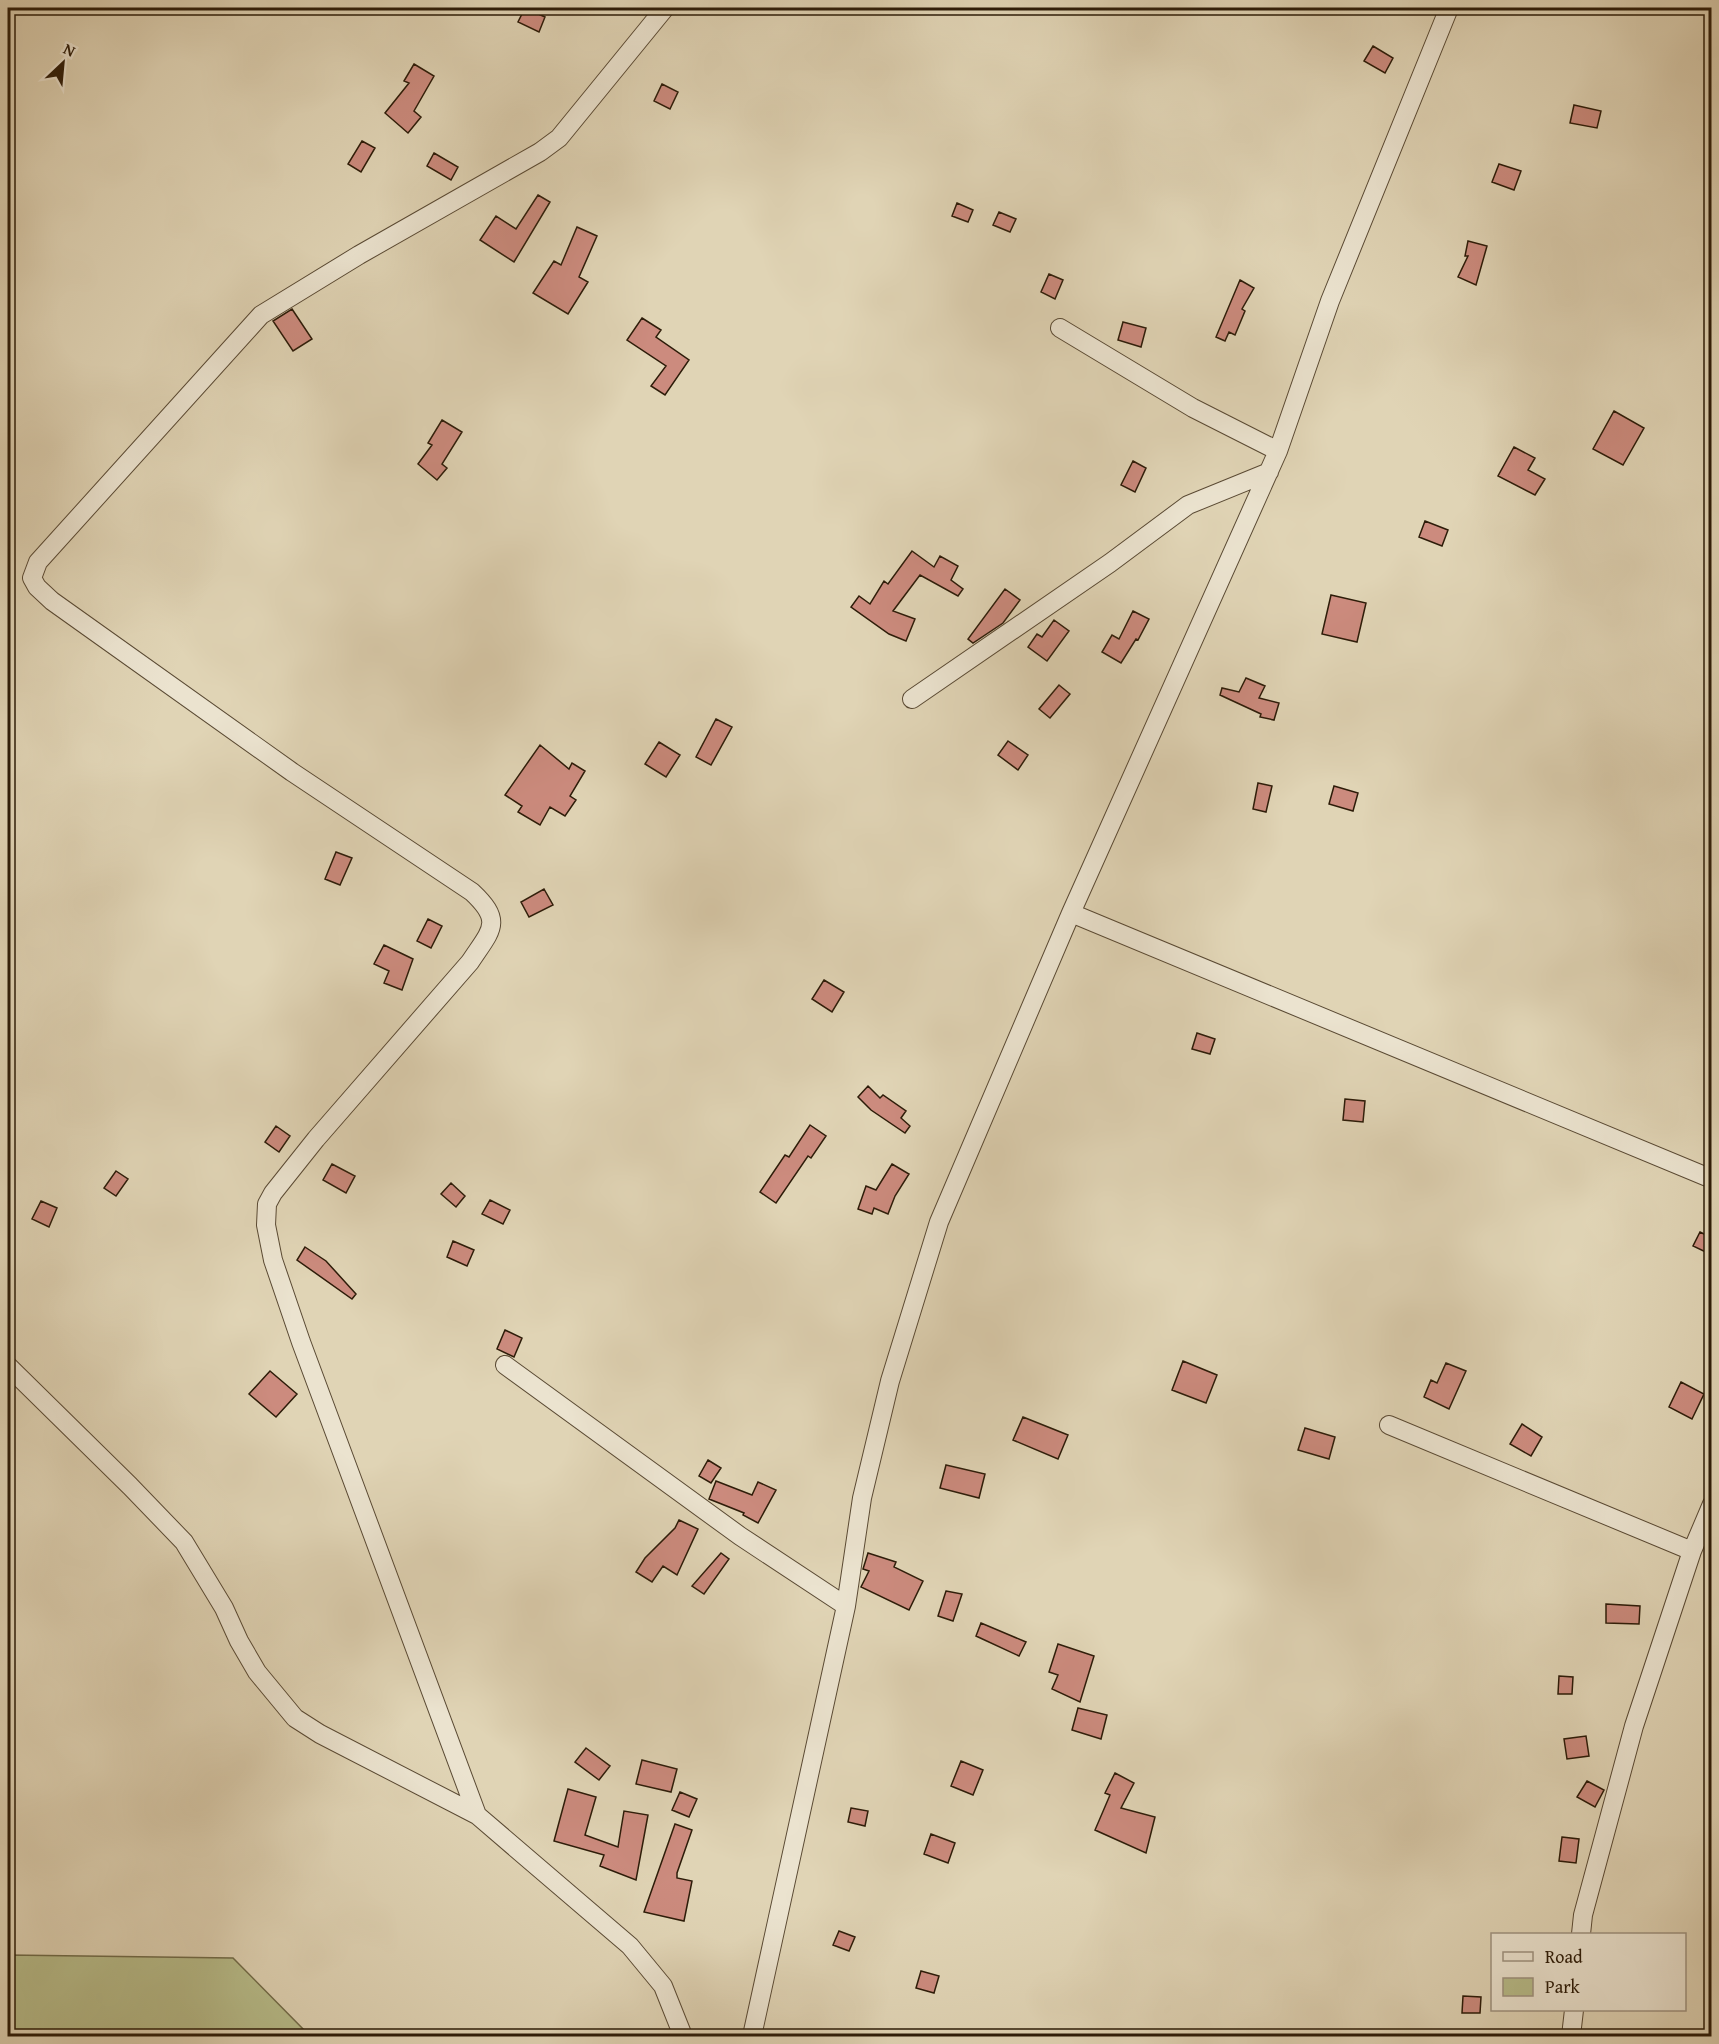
<svg xmlns="http://www.w3.org/2000/svg" width="1719" height="2044" viewBox="0 0 1719 2044" font-family="'Gentium Book Plus',serif">
	<style>
		.green { fill: #b7bc8a; stroke: #726c4a; stroke-width: 1.5 }
		.building { fill: #cc8b7e; stroke: #2d1c09; stroke-width: 1.5 }
		.lines { fill: none; stroke-linecap: round; stroke-linejoin: round }
		.minor-casing { stroke: #5a4a34; stroke-width: 20 }
		.minor { stroke: #ebe3cf; stroke-width: 18 }
	</style>
	<rect width="100%" height="100%" fill="#e0d4b5"/>
	<filter id="stains"><feTurbulence type="fractalNoise" baseFrequency=".00333" numOctaves="4"/><feColorMatrix values="0 0 0 0 .2 0 0 0 0 .09 0 0 0 0 .02 0 0 0 .5 -.17"/></filter>
	<radialGradient id="worn" r=".72"><stop offset=".6" stop-color="#630" stop-opacity="0"/><stop offset="1" stop-color="#630" stop-opacity=".3"/></radialGradient>
	<path class="green" d="M8 1955 233 1958 310 2036H8Z"/>
	<path class="building" d="M525 8 545 17 539 32 518 22Z
		M1373 46 1393 58 1385 73 1364 61Z
		M414 64 434 76 414 111 421 117 408 133 385 113 409 83 404 81Z
		M662 84 678 92 670 109 654 101Z
		M1574 105 1601 111 1597 128 1570 123Z
		M362 141 375 148 361 172 348 164Z
		M434 153 458 167 451 180 427 166Z
		M1499 164 1521 171 1514 190 1492 182Z
		M538 195 550 202 514 262 480 240 496 216 516 229Z
		M957 203 973 210 968 222 952 216Z
		M999 212 1016 219 1010 232 993 225Z
		M577 227 597 236 579 277 588 282 568 314 533 293 554 261 561 265Z
		M1468 241 1487 246 1476 285 1458 277 1468 256H1465Z
		M1049 274 1063 280 1055 299 1041 292Z
		M1240 280 1254 288 1242 309 1245 311 1235 335 1229 332 1225 341 1216 337Z
		M292 309 312 339 293 351 273 321Z
		M642 318 661 330 656 337 689 360 665 395 651 386 666 366 627 340Z
		M1123 322 1146 328 1141 347 1118 340Z
		M1614 411 1644 428 1623 465 1593 449Z
		M442 420 462 432 442 464 447 468 437 480 418 464 432 445 428 443Z
		M1514 447 1535 458 1528 470 1545 479 1535 495 1498 476Z
		M1133 461 1146 468 1135 492 1121 485Z
		M1425 521 1448 530 1442 546 1419 537Z
		M912 551 934 567 940 556 958 566 951 580 963 589 958 596 920 575 893 611 915 619 906 641 889 634 851 607 859 596 870 604 884 581 888 584Z
		M1005 589 1020 600 1003 623 973 643 968 639Z
		M1331 595 1366 603 1357 642 1322 634Z
		M1133 611 1149 619 1138 640 1136 639 1121 663 1102 652 1112 635 1119 639Z
		M1054 620 1069 631 1047 661 1028 647 1037 634 1042 637Z
		M1246 678 1265 686 1259 698 1279 703 1274 720 1260 717 1261 714 1220 695 1222 688 1239 692Z
		M1059 685 1070 694 1050 718 1039 709Z
		M716 719 732 727 711 765 696 757Z
		M1008 741 1028 755 1018 770 998 755Z
		M659 742 680 755 666 777 645 764Z
		M540 745 569 769 572 763 585 771 570 796 576 800 565 816 550 807 540 825 518 812 522 806 505 795Z
		M1258 783 1272 786 1266 812 1253 809Z
		M1334 786 1358 793 1353 811 1329 804Z
		M336 852 352 858 340 885 325 879Z
		M544 889 553 905 529 917 521 902Z
		M428 919 442 926 431 948 417 941Z
		M384 945 413 959 402 990 384 983 389 971 374 964Z
		M824 980 844 992 832 1012 812 999Z
		M1197 1033 1215 1039 1210 1054 1192 1049Z
		M868 1086 880 1098 883 1095 906 1111 901 1118 910 1126 905 1133 871 1110 858 1097Z
		M1345 1099 1365 1101 1363 1122 1343 1120Z
		M810 1125 826 1136 811 1158 808 1156 776 1203 760 1192 785 1155 789 1157Z
		M276 1126 290 1136 279 1152 265 1142Z
		M332 1164 355 1176 346 1193 323 1180Z
		M892 1164 909 1174 895 1196 888 1214 874 1208 872 1214 858 1209 866 1186 876 1190Z
		M116 1171 128 1179 116 1196 104 1188Z
		M451 1183 465 1196 456 1207 441 1194Z
		M490 1200 510 1210 503 1224 482 1214Z
		M41 1201 57 1208 49 1227 32 1219Z
		M1700 1232 1712 1238V1255L1693 1246Z
		M453 1241 474 1250 467 1266 447 1257Z
		M305 1247 326 1261 356 1294 352 1299 297 1260Z
		M505 1330 522 1338 514 1357 497 1349Z
		M1183 1361 1217 1375 1206 1403 1172 1390Z
		M1446 1363 1466 1371 1449 1409 1424 1397 1431 1380 1437 1383Z
		M270 1371 297 1394 276 1417 249 1394Z
		M1681 1382 1704 1394 1692 1419 1669 1407Z
		M1023 1417 1068 1435 1058 1459 1013 1440Z
		M1522 1424 1542 1437 1531 1456 1510 1444Z
		M1305 1428 1335 1437 1329 1459 1298 1450Z
		M708 1460 721 1468 711 1483 699 1476Z
		M946 1465 985 1474 979 1498 940 1488Z
		M716 1481 752 1495 758 1482 776 1490 758 1523 743 1515 744 1513 709 1499Z
		M679 1520 698 1529 677 1575 663 1566 652 1582 636 1572 645 1558 675 1528Z
		M721 1553 729 1559 704 1594 692 1586Z
		M868 1553 896 1562 894 1567 923 1581 909 1610 861 1587 869 1571 863 1569Z
		M946 1591 962 1594 953 1621 938 1616Z
		M1606 1604 1640 1606 1639 1624 1606 1623Z
		M981 1623 1026 1642 1019 1656 976 1636Z
		M1058 1644 1094 1656 1080 1702 1052 1689 1058 1675 1049 1672Z
		M1559 1676 1573 1677 1572 1694H1558Z
		M1078 1708 1107 1715 1101 1739 1072 1730Z
		M1586 1736 1589 1756 1567 1759 1564 1739Z
		M586 1748 610 1766 599 1780 575 1762Z
		M642 1760 677 1769 671 1792 636 1784Z
		M961 1761 983 1770 973 1795 951 1786Z
		M1115 1773 1134 1783 1121 1808 1155 1817 1146 1853 1095 1830 1110 1795 1105 1793Z
		M1587 1781 1604 1790 1595 1807 1577 1797Z
		M568 1789 596 1797 585 1835 618 1847 624 1811 648 1815 636 1880 600 1866 604 1855 554 1841Z
		M680 1792 697 1799 689 1817 672 1810Z
		M851 1808 868 1811 865 1826 848 1822Z
		M675 1824 692 1830 677 1873V1878L692 1881 684 1921 644 1912Z
		M931 1834 955 1843 948 1863 924 1854Z
		M1562 1837 1579 1839 1576 1863 1559 1861Z
		M839 1931 855 1937 849 1951 833 1945Z
		M921 1971 939 1976 934 1993 916 1988Z
		M1463 1996 1481 1997 1480 2013H1462Z"/>
	<g class="lines">
		<g class="minor-casing">
			<path id="minor" d="M1060 328 1193 408 1278 451
				M912 699 1110 563 1188 505 1269 472
				M1071 913 1712 1179
				M505 1365 740 1536 846 1606
				M8 1366 130 1486 184 1542 224 1608 239 1641 257 1672 295 1718 320 1734 477 1815 630 1946 663 1986 683 2036
				M1389 1425 1692 1551
				M477 1815 301 1342 273 1260 266 1225 267 1204 273 1193 316 1139 470 962C491 930 504 922 472 892L292 772 52 601 37 587 32 578 38 562 261 315 359 255 540 152 559 138 665 8
				M1581 1934 1583 1915 1634 1726 1692 1551 1712 1504
				M752 2036 846 1606 862 1498 890 1381 939 1222 1071 913 1278 451 1330 301 1449 8
				M1571 2036 1574 2010"/>
		</g>
		<use href="#minor" class="minor"/>
	</g>
	<rect width="1719" height="2044" fill="none" stroke="#e0d4b5" stroke-width="30"/>
	<rect x="9" y="9" width="1701" height="2026" fill="none" stroke="#2d1c09" stroke-width="3"/>
	<rect x="15" y="15" width="1689" height="2014" fill="none" stroke="#2d1c09" stroke-width="1.5"/>
	<rect x="1491" y="1933" width="195" height="78" fill="#ebe3cf" stroke="#9f9380" stroke-width="1.5"/>
	<rect x="1503" y="1952" width="30" height="9" fill="#ebe3cf" stroke="#9f9380" stroke-width="1.5"/>
	<text x="1545" y="1963" font-size="18" fill="#2d1c09">Road</text>
	<rect x="1503" y="1978" width="30" height="18" fill="#b7bc8a" stroke="#9f9380" stroke-width="1.5"/>
	<text x="1545" y="1993" font-size="18" fill="#2d1c09">Park</text>
	<g transform="translate(63 63) rotate(26)" stroke="#ebe3cf" stroke-width="4.5" paint-order="stroke">
	<path d="M0-4.5L10 22L0 15L-10 22Z" fill="#2d1c09"/>
	<text y="-9" font-size="16" font-weight="bold" text-anchor="middle" fill="#2d1c09">N</text>
	</g>
	<rect width="100%" height="100%" filter="url(#stains)"/>
	<rect width="100%" height="100%" fill="url(#worn)"/>
</svg>
